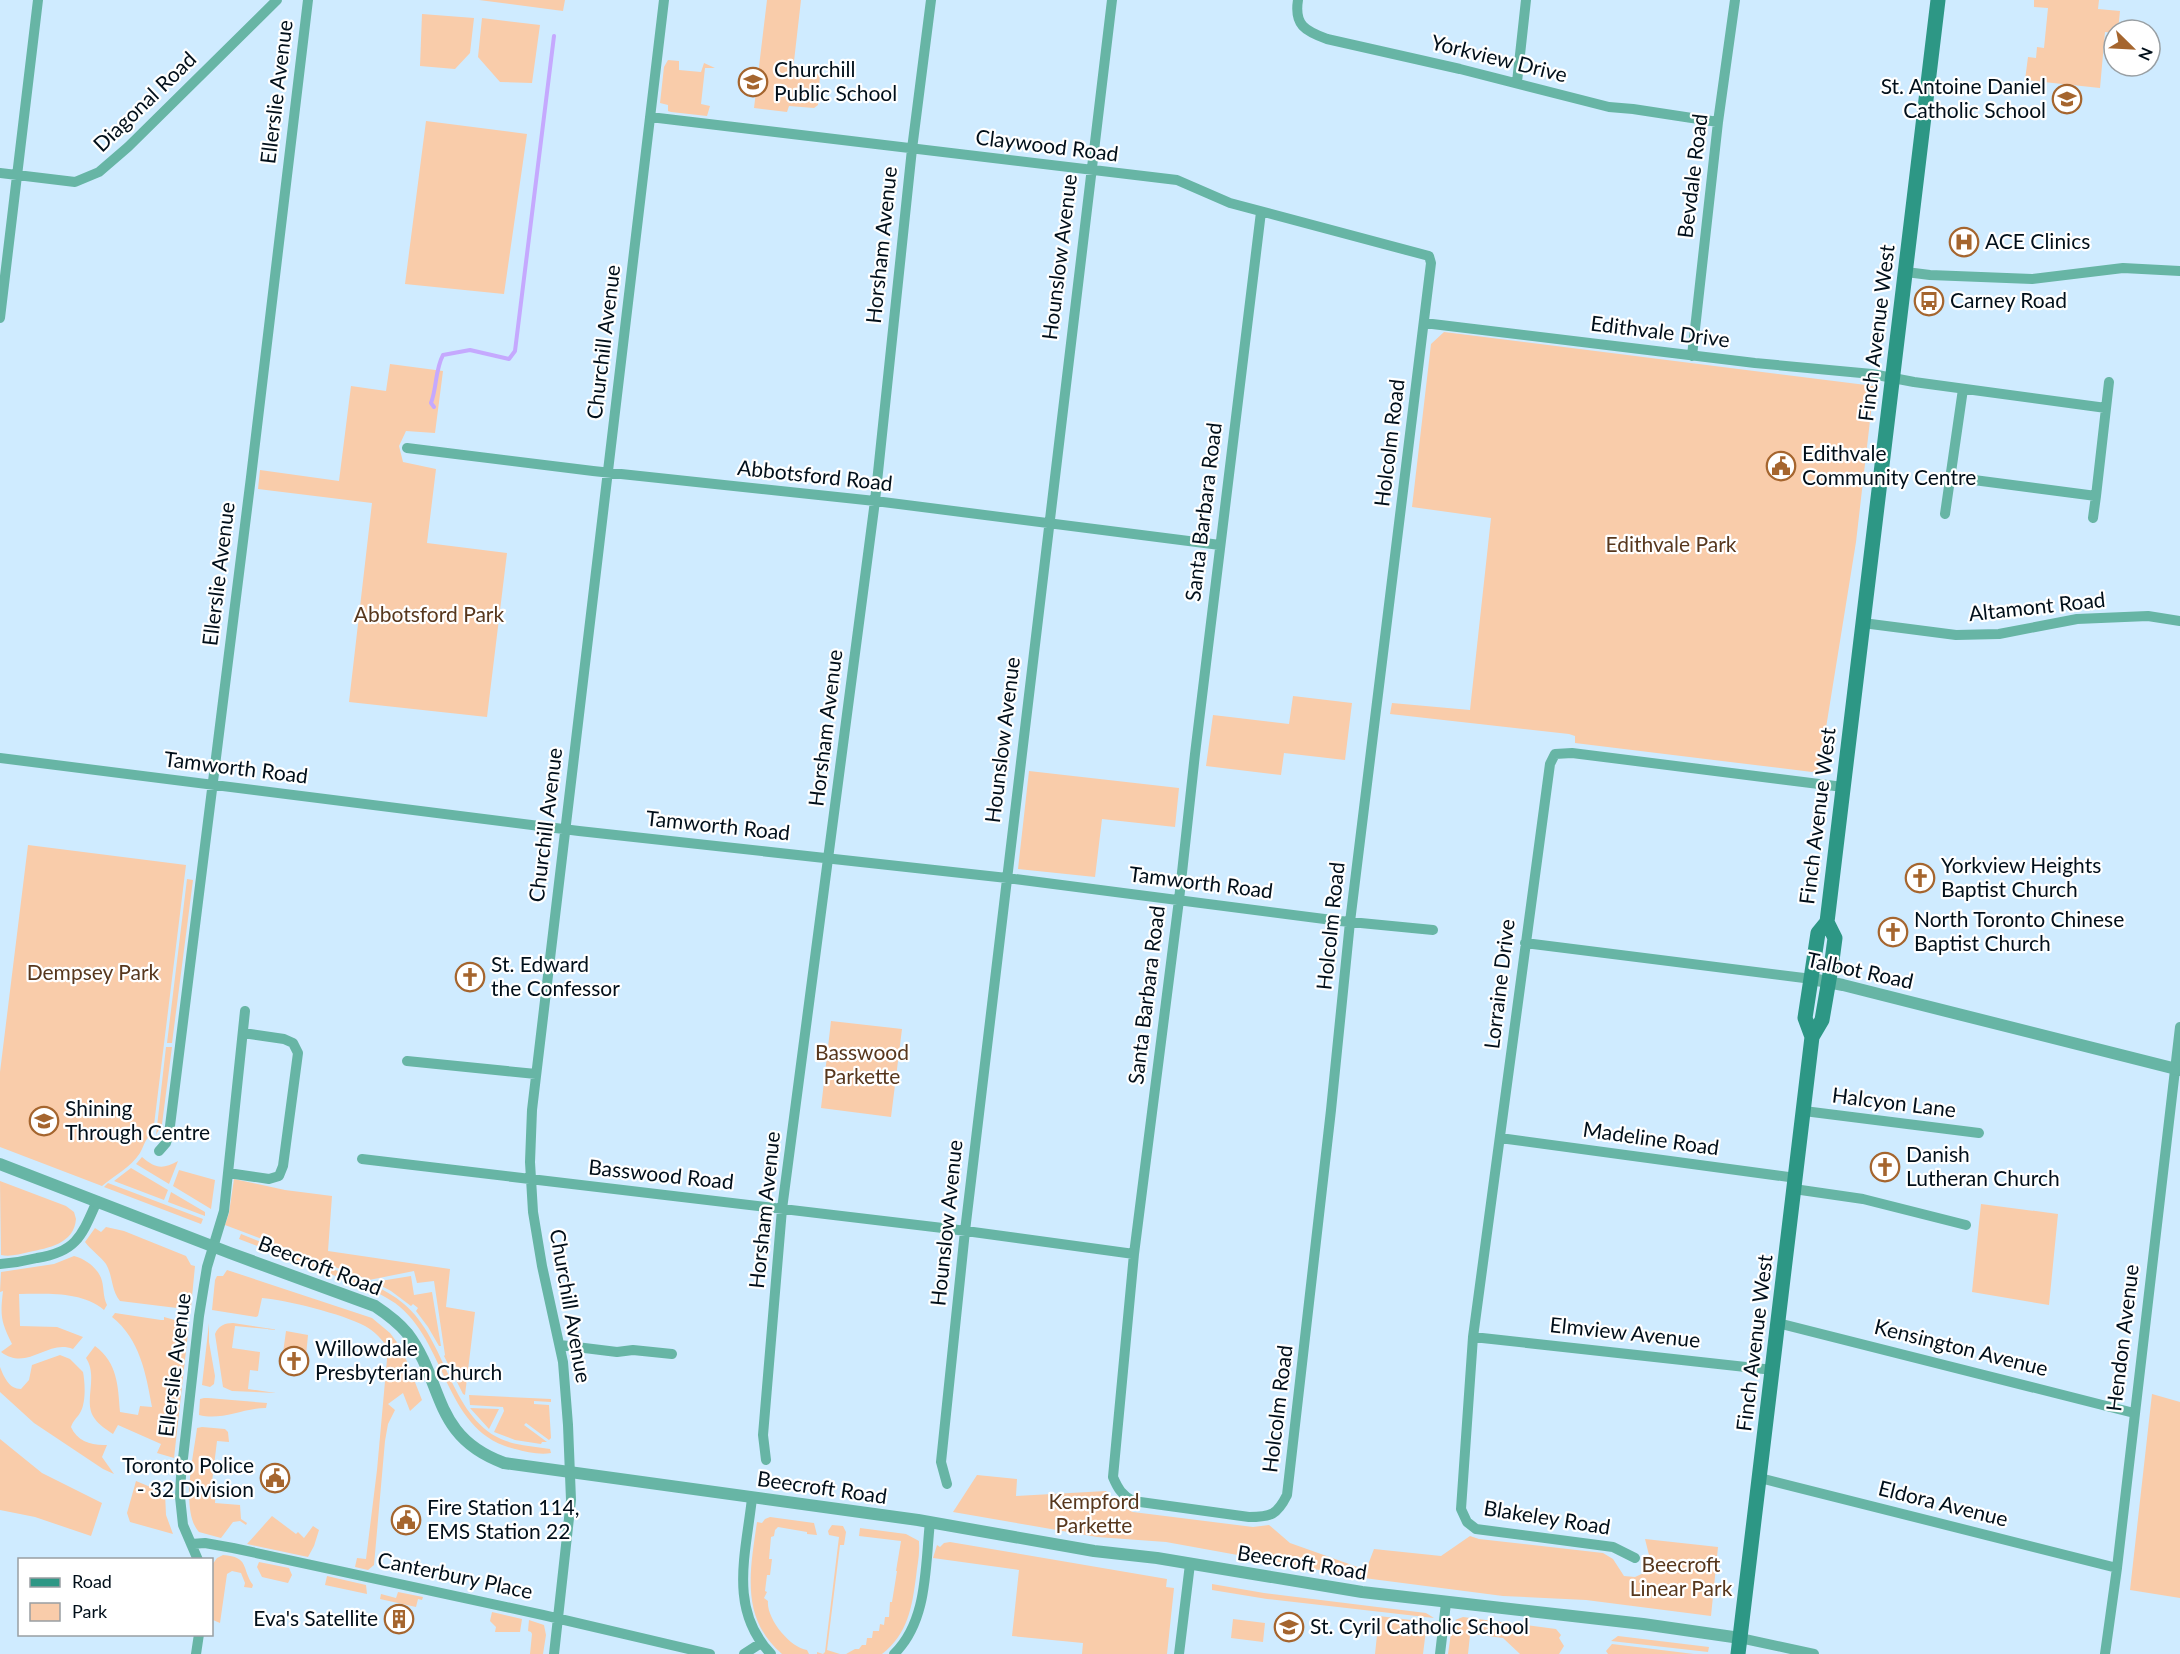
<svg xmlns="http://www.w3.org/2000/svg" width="2180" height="1654" viewBox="0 0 2180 1654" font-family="Lato,sans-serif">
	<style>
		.green { fill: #f9ccaa }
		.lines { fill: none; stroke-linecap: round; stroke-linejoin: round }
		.stream { stroke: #c5a9fe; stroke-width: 4 }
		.minor { stroke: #67b5a5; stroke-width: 10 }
		.tertiary { stroke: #67b5a5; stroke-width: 12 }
		.secondary { stroke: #2d9785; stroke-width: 15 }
		.labels { text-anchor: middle; stroke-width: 4.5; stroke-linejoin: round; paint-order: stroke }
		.street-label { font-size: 21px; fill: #010f1a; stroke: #fff }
		.poi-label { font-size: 21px; fill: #010f1a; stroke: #fff; text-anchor: start }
		.park-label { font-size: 21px; fill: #57371d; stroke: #fff }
	</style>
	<rect width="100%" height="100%" fill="#cfebff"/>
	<path class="green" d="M479 0H565L563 11Z
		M767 0H801L793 70 820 74 818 105 814 108 789 106 787 112 754 108Z
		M2034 0H2099L2098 9 2120 11 2118 30H2114V33L2105 32 2100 88 2025 80 2028 57 2036 58 2037 47 2044 48 2048 8 2034 7Z
		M422 14 474 18 470 53 455 69 420 66Z
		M482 18 540 25 532 83 500 82 478 57Z
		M668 60 679 61V70L701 72 704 63 715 68H705L701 104 710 106 707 116 671 112 668 111V105L660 103 664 67Z
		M426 121 527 134 504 294 405 284Z
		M1444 332 1874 386 1856 542 1820 765 1818 770 1812 772 1575 743V736L1569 734 1390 714 1392 703 1470 710 1491 518 1412 507 1431 344Z
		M390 364 443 371 435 433 406 431 399 446 403 462 436 469 427 543 507 553 487 717 349 702 372 503 258 489 260 470 339 481 351 386 386 391Z
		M1293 696 1352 703 1345 760 1284 753 1281 775 1206 766 1213 715 1289 724Z
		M1029 771 1179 788 1175 827 1102 819 1095 877 1018 869Z
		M28 845 186 865 153 1133C144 1140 145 1144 140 1153 131 1167 114 1176 102 1186L0 1147V1072Z
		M187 879 193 880 172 1043H167Z
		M831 1021 902 1029 891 1117 821 1108Z
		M166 1047H172L162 1124 156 1135Z
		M142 1157C155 1168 162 1170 178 1161L169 1184 136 1164Z
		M131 1168 168 1190 164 1200 114 1181Z
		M179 1170 215 1180 211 1209 173 1186Z
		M234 1179 285 1190 332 1196 328 1251 450 1269 446 1307 475 1312 465 1395 463 1394 444 1356 445 1355 434 1281 417 1283 414 1271 369 1280 225 1225 229 1213Z
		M0 1181 66 1206 74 1212 76 1219C74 1244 48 1248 29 1252 20 1254 10 1257 1 1255Z
		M108 1183 203 1219 201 1224 104 1187Z
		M171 1192 205 1212V1216L168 1202Z
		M1981 1204 2058 1214 2049 1305 1972 1292Z
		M106 1227 124 1231 186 1256 191 1265 195 1266 191 1307 185 1309 120 1301C111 1290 113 1276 106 1264 100 1256 91 1250 85 1242L95 1228 101 1232Z
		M241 1234C271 1246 301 1257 330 1268 356 1278 383 1286 404 1304 447 1340 449 1415 501 1439 516 1446 533 1446 550 1449L551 1453C540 1455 526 1452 515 1449 443 1432 448 1342 395 1303 376 1290 354 1283 333 1275 302 1263 270 1251 239 1239Z
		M74 1256C86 1259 99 1269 102 1281 104 1289 103 1297 107 1305L104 1310C81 1291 47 1294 19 1294L20 1326 57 1327 83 1337 73 1349C47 1339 28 1372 1 1352L12 1344C1 1322 0 1316 3 1291L0 1292 1 1272 54 1264Z
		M227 1270 372 1318 390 1333 402 1349 422 1400 410 1411 403 1393 388 1404 395 1410 388 1424 385 1441 374 1565 368 1570 355 1567 357 1558 366 1559 377 1470 388 1348C382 1339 374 1331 365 1326 343 1314 286 1300 262 1298L258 1316 256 1317 212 1310 215 1280 217 1276H223Z
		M411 1276 414 1295 432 1292 441 1346H439L428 1327 416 1311 418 1308 413 1304 411 1306 391 1291 374 1282Z
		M115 1313 161 1320H164V1317L189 1324 174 1458 157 1453 161 1444 118 1425 113 1434C107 1430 99 1425 95 1419 82 1403 99 1378 86 1358L95 1346C118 1363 118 1387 120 1412L138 1415 140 1406 152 1407C146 1374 140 1339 112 1317Z
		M209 1323V1342L215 1376 214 1384 210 1387 202 1385Z
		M233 1323 279 1330 235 1326 232 1348 260 1352 258 1371 250 1370 248 1389 276 1393 232 1391 223 1387 215 1334C218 1326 225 1323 233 1323Z
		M286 1331 308 1335 306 1356 283 1353Z
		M60 1355 70 1359 83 1372C85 1382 86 1401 81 1411 79 1416 73 1420 71 1427 77 1441 92 1446 107 1445L102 1457 114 1474 103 1469 34 1423 0 1392V1367C4 1377 9 1389 21 1389L29 1380 32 1365Z
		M2152 1394 2180 1402V1598L2130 1590Z
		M469 1395 551 1399V1402L534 1401V1404L549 1405 551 1438 549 1440 526 1423 524 1425 547 1442H542L541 1444 515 1440 494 1432 504 1411 503 1407 470 1405Z
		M204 1398H208L267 1403 266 1408C243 1408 222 1421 199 1415L200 1399Z
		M470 1408 499 1409 489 1429Z
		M202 1427 225 1429 228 1432 229 1442 217 1441 211 1490H216L215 1503 240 1505 241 1519 247 1523 246 1525 240 1521 233 1522 221 1538 199 1532C180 1511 194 1454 197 1428Z
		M0 1439 42 1473 102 1503 91 1536 35 1517 0 1510Z
		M977 1475 1017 1479 1016 1496 1106 1491 1115 1503 1133 1512 1253 1527 1269 1525 1290 1543 1366 1570 1374 1549 1441 1556 1470 1536 1479 1539 1603 1553 1613 1559 1624 1576 1635 1577 1646 1572 1651 1563 1645 1539 1718 1547 1711 1616 1586 1600 1503 1596 1364 1578 1166 1542 1097 1537 953 1512Z
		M136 1481 165 1493 166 1515 173 1534 130 1522 127 1513Z
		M272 1516 296 1534 298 1532 304 1538 313 1526 319 1530 314 1546 308 1557 247 1544Z
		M770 1517 814 1523 817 1535 807 1534V1532L778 1527 775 1530 774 1536 771 1537 769 1559H772L770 1575H767L765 1591 767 1592 764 1598 768 1601C766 1618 790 1648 807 1650L809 1654H782C740 1618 750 1571 757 1522L762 1523 765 1519Z
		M832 1525 843 1526 846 1532 844 1545H840L827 1650 840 1654H817V1652L823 1654 825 1652 839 1537 829 1535 828 1531Z
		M860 1528 906 1534 919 1541V1543C920 1555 917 1566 916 1577 912 1607 908 1634 882 1654H846L855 1649H859L862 1645H866L867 1638H872L873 1631H879L880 1624 884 1625 885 1617H889L890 1602H892L897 1571H896L901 1541 859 1536Z
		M950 1542 1167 1579 1166 1587 1174 1588 1167 1654H1082L1083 1643 1012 1636 1019 1570 933 1558 937 1545 940 1547 944 1543Z
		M223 1555C250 1557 241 1568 253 1585L252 1588 244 1587 245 1583 241 1573 232 1571 227 1574 220 1623 213 1620 212 1617 213 1590 212 1565 217 1558Z
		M259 1562 289 1568 292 1575 288 1583 262 1577 257 1567Z
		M327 1576 366 1585 367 1594 325 1585Z
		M1212 1584 1264 1593 1426 1613 1434 1618 1267 1599 1212 1590Z
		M398 1592 423 1597 422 1600 418 1599 416 1607 380 1599 381 1594 396 1598Z
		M492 1612 522 1619 520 1632H495L496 1627 490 1621Z
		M1379 1616 1427 1622 1423 1654H1375Z
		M1463 1617 1556 1629 1561 1635 1559 1638 1564 1646 1559 1654H1520L1503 1638 1473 1634 1470 1635 1468 1654H1448L1452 1626 1457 1627 1459 1622 1455 1620Z
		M1233 1619 1265 1623 1263 1642 1231 1638Z
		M529 1620 544 1625 546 1635 543 1654H530L532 1634 531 1632 528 1631Z
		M1618 1636 1709 1647 1708 1652 1611 1641Z
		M1612 1644 1694 1654H1608L1606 1651Z"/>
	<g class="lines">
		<path class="stream" d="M434 407 431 403C437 387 435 370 443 355L470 350 509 359 515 351 554 36"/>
		<path class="minor" d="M1298 0C1294 25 1305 31 1327 39L1460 69 1609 107 1633 109 1718 122
			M1517 82 1526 0
			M650 117 1177 180 1230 203 1429 256 1431 263 1350 922 1331 1110 1287 1495C1277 1515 1271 1517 1249 1517L1133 1501C1122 1495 1118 1489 1113 1477L1134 1254 1179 900 1195 754 1261 212
			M0 173 75 182 99 172 128 147 277 0
			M1906 272 1930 275 2032 279 2123 268 2180 271
			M0 318 38 0
			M1424 323 1755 363 1872 374 1914 382 2106 408
			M1692 356 1718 122 1735 0
			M407 448 593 471 875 501 1220 545
			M1951 477 2096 496 2109 382
			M1945 514 1963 389
			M2093 518 2096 496
			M1863 623 1956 635 1999 634 2077 619 2148 616 2180 621
			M0 758 579 831 1007 878 1340 921 1433 930
			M1525 943 1812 979
			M407 1061 536 1074
			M1804 1111 1979 1133
			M1500 1138 1796 1178
			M159 1151 166 1143 169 1134 251 477 308 0
			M362 1159 951 1229 1134 1254
			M228 1173 269 1179 279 1176 283 1166 298 1053 293 1043 284 1039 243 1033
			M1794 1189 1863 1199 1966 1225
			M0 1264C13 1263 25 1261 37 1258 77 1252 82 1235 97 1201
			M1778 1323 2134 1413
			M1473 1337 1773 1370
			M560 1345 617 1352 633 1350 672 1354
			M766 1460 763 1435 782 1209 875 501 912 149 931 0
			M1760 1478 2117 1568
			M947 1484 941 1462 965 1231 1112 0
			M752 1498C746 1554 728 1609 771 1654
			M191 1544 205 1543 233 1548 543 1615 710 1654
			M1635 1558 1613 1547 1476 1529 1467 1522 1461 1509 1473 1337 1550 764 1555 754 1572 753 1843 787
			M198 1560 183 1525 180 1497 181 1476 199 1316 207 1267 224 1211 245 1011
			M1740 1638 1814 1654
			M196 1654 199 1634
			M554 1654 571 1500 568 1425 563 1362 542 1266 533 1212 530 1162 532 1110 664 0
			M744 1654 761 1643
			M894 1654C928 1621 925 1567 930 1522
			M1179 1654 1190 1564
			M1440 1654 1446 1603
			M2105 1654 2117 1568 2180 1027"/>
		<path class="tertiary" d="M1812 979 1843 985 2180 1070
			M0 1164 230 1253 375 1306C387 1314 398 1322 407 1333 445 1383 431 1436 504 1463L918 1520 1094 1551 1157 1558 1362 1592 1643 1624 1740 1638"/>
		<path class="secondary" d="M1812 1037 1805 1018 1818 933 1827 922 1938 0
			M1738 1654 1812 1037 1822 1020 1831 968 1835 938 1827 922"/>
	</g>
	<defs>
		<g id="school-ring" transform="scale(1.5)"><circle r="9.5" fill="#fff" stroke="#a5652e" stroke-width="1.5"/><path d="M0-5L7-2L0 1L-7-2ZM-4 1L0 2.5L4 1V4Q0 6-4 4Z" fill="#a5652e"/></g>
		<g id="hospital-ring" transform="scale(1.5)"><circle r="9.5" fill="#fff" stroke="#a5652e" stroke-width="1.5"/><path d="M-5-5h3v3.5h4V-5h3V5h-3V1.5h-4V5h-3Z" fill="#a5652e"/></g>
		<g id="bus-ring" transform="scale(1.5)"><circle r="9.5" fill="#fff" stroke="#a5652e" stroke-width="1.5"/><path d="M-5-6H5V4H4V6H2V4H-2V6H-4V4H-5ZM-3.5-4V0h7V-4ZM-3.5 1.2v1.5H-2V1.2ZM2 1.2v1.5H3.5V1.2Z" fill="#a5652e"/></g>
		<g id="civic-ring" transform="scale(1.5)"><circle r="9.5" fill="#fff" stroke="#a5652e" stroke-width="1.5"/><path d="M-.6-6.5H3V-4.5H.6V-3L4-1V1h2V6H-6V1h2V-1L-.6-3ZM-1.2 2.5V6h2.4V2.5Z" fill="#a5652e"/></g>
		<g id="church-ring" transform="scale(1.5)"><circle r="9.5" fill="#fff" stroke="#a5652e" stroke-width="1.5"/><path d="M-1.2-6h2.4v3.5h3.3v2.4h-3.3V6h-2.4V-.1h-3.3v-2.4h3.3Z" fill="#a5652e"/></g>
		<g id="building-ring" transform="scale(1.5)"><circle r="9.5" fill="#fff" stroke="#a5652e" stroke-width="1.5"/><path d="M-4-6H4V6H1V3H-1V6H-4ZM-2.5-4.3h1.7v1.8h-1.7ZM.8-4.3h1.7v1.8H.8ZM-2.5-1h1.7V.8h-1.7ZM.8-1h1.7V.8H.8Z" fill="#a5652e"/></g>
	</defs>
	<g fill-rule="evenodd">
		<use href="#school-ring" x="753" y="82"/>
		<use href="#school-ring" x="2067" y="99"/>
		<use href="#hospital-ring" x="1964" y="242"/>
		<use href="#bus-ring" x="1929" y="301"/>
		<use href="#civic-ring" x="1781" y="466"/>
		<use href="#church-ring" x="1920" y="878"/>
		<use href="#church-ring" x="1893" y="932"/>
		<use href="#church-ring" x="470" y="977"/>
		<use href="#school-ring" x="44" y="1121"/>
		<use href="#church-ring" x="1885" y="1167"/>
		<use href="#church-ring" x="294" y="1361"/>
		<use href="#civic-ring" x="275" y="1478"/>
		<use href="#civic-ring" x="406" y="1520"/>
		<use href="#building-ring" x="399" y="1619"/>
		<use href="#school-ring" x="1289" y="1627"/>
	</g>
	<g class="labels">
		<g class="street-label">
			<text transform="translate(1499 59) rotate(14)" y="7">Yorkview Drive</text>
			<text transform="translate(277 92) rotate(-83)" y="7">Ellerslie Avenue</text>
			<text transform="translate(145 102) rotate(-44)" y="7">Diagonal Road</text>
			<text transform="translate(1047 146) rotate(7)" y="7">Claywood Road</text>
			<text transform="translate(1693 176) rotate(-83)" y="7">Bevdale Road</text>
			<text transform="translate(882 245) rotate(-84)" y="7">Horsham Avenue</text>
			<text transform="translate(1060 257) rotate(-83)" y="7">Hounslow Avenue</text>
			<text transform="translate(1660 332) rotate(7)" y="7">Edithvale Drive</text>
			<text transform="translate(1877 333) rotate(-83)" y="7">Finch Avenue West</text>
			<text transform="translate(604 342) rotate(-83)" y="7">Churchill Avenue</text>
			<text transform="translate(1390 443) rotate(-83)" y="7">Holcolm Road</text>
			<text transform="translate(815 476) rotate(6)" y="7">Abbotsford Road</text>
			<text transform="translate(1204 512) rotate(-83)" y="7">Santa Barbara Road</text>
			<text transform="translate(219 574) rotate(-83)" y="7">Ellerslie Avenue</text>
			<text transform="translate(2037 607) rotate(-6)" y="7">Altamont Road</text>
			<text transform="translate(826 728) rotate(-83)" y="7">Horsham Avenue</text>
			<text transform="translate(1003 740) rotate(-83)" y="7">Hounslow Avenue</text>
			<text transform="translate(236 768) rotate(7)" y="7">Tamworth Road</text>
			<text transform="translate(1818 816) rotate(-83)" y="7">Finch Avenue West</text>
			<text transform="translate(546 825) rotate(-83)" y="7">Churchill Avenue</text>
			<text transform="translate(718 826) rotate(6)" y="7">Tamworth Road</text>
			<text transform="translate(1201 883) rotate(7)" y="7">Tamworth Road</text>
			<text transform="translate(1331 926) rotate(-84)" y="7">Holcolm Road</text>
			<text transform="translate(1860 971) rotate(12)" y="7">Talbot Road</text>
			<text transform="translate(1500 984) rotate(-83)" y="7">Lorraine Drive</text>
			<text transform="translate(1147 995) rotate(-83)" y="7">Santa Barbara Road</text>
			<text transform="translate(1894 1103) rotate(7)" y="7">Halcyon Lane</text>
			<text transform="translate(1651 1139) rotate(8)" y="7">Madeline Road</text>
			<text transform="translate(661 1175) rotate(6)" y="7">Basswood Road</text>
			<text transform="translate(765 1210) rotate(-84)" y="7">Horsham Avenue</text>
			<text transform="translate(947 1223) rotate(-84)" y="7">Hounslow Avenue</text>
			<text transform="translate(320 1266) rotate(21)" y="7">Beecroft Road</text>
			<text transform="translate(570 1306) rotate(80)" y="7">Churchill Avenue</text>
			<text transform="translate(1625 1333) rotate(6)" y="7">Elmview Avenue</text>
			<text transform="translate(2123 1338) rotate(-83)" y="7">Hendon Avenue</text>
			<text transform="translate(1755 1343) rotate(-83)" y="7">Finch Avenue West</text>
			<text transform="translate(1961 1348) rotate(14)" y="7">Kensington Avenue</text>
			<text transform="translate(175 1365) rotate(-83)" y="7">Ellerslie Avenue</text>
			<text transform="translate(1278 1409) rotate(-83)" y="7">Holcolm Road</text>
			<text transform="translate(822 1488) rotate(8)" y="7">Beecroft Road</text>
			<text transform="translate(1943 1504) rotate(14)" y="7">Eldora Avenue</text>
			<text transform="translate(1547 1518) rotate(9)" y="7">Blakeley Road</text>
			<text transform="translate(1302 1563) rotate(9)" y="7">Beecroft Road</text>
			<text transform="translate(455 1576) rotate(12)" y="7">Canterbury Place</text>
		</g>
		<g class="poi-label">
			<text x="774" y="77">Churchill<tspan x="774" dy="24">Public School</tspan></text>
			<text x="2046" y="94" text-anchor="end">St. Antoine Daniel<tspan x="2046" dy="24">Catholic School</tspan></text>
			<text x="1985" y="249">ACE Clinics</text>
			<text x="1950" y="308">Carney Road</text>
			<text x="1802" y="461">Edithvale<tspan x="1802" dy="24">Community Centre</tspan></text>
			<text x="1941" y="873">Yorkview Heights<tspan x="1941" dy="24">Baptist Church</tspan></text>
			<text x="1914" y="927">North Toronto Chinese<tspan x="1914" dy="24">Baptist Church</tspan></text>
			<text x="491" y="972">St. Edward<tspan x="491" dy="24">the Confessor</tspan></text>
			<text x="65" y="1116">Shining<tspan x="65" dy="24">Through Centre</tspan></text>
			<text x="1906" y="1162">Danish<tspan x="1906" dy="24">Lutheran Church</tspan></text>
			<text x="315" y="1356">Willowdale<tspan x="315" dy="24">Presbyterian Church</tspan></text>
			<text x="254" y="1473" text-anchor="end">Toronto Police<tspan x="254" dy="24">- 32 Division</tspan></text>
			<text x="427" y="1515">Fire Station 114,<tspan x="427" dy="24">EMS Station 22</tspan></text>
			<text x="378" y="1626" text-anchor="end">Eva's Satellite</text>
			<text x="1310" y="1634">St. Cyril Catholic School</text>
		</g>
		<g class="park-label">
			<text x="1671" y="552">Edithvale Park</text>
			<text x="429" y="622">Abbotsford Park</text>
			<text x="93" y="980">Dempsey Park</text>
			<text x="862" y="1060">Basswood<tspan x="862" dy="24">Parkette</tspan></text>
			<text x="1094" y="1509">Kempford<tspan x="1094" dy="24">Parkette</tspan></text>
			<text x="1681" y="1572">Beecroft<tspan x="1681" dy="24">Linear Park</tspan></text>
		</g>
	</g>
	<rect x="18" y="1558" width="195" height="78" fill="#ffffff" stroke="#999fa3" stroke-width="1.5"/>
	<rect x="30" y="1578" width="30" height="9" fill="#2d9785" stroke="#999fa3" stroke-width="1.5"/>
	<text x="72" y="1588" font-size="18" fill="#010f1a">Road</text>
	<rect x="30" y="1603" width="30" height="18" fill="#f9ccaa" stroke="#999fa3" stroke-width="1.5"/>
	<text x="72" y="1618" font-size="18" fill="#010f1a">Park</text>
	<g transform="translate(2132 48) rotate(114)"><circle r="28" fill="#ffffff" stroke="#999fa3" stroke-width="1.5"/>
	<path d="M0-4.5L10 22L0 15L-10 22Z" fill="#a5652e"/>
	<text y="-9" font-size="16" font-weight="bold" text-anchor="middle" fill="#010f1a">N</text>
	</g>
</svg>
